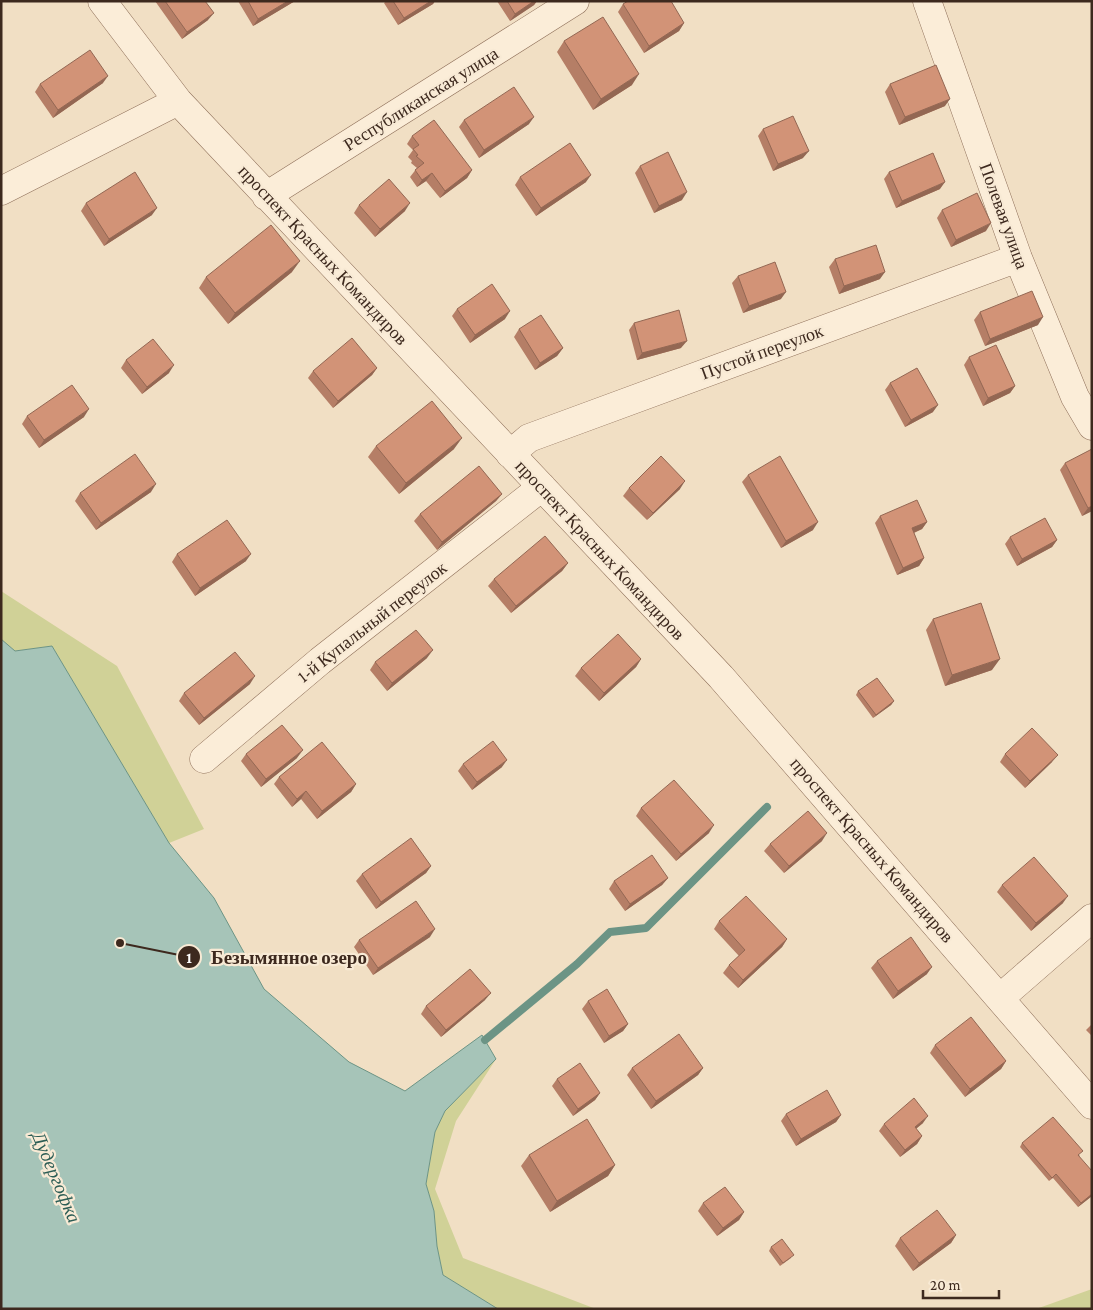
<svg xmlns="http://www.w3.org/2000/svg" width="1093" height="1310" viewBox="0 0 1093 1310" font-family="'Crimson Pro',serif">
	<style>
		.green { fill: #d0d197 }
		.water { fill: #a6c4b8; stroke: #6c9485 }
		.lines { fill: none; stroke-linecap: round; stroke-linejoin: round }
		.stream { stroke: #6c9485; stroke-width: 8 }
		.minor-casing { stroke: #8e6f59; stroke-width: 29 }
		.minor { stroke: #fbedd8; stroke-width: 28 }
		.wall { fill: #b57e66 }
		.shaded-wall { fill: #936753 }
		.building { fill: #d29377; stroke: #936753 }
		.labels { text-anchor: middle; stroke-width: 4.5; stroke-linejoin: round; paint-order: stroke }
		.street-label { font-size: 18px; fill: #3d291e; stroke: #f8ead5 }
		.water-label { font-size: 19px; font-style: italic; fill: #2c5d55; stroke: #f8ead5 }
		.leader { fill: none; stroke: #3d291e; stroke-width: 2 }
		.callout-dot { fill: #3d291e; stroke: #f8ead5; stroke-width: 2 }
		.mark-label { font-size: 15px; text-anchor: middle; font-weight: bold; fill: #fff }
		.callout-label { font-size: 19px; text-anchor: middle; font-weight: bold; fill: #3d291e; stroke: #f8ead5; stroke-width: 4.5; stroke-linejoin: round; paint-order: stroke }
	</style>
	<rect width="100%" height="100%" fill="#f1dfc4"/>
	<path class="green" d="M1 591 117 666 204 829 169 843 52 646 15 651 1 639Z
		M496 1059 456 1121 435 1189 463 1258 596 1309H498L443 1275 437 1246 434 1211 426 1184 435 1132 445 1111Z
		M1092 1289V1309H1036Z"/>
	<path class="water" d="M1 639 15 651 52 646 169 843 214 898 264 989 349 1062 405 1091 482 1035 496 1059 445 1111 435 1132 426 1184 434 1211 437 1246 443 1275 498 1309H1Z"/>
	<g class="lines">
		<path class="stream" d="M485 1040 577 964 610 932 646 928 767 807"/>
		<g class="minor-casing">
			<path id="minor" d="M102 1 178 101 721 677 1092 1105
				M927 1 1018 258 1075 397 1092 426
				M1 191 178 101
				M266 196 575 1
				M510 454 529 438 1018 258
				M204 759 320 661 542 487
				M1000 998 1092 918"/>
		</g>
		<use href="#minor" class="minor"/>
	</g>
	<path class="wall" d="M155 1H205L208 20 182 39Z
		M238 1H295L253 26Z
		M386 1H435L433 4 398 25 384 3Z
		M497 1H537L534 5 510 21Z
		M623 4 684 23 679 31 644 53 618 12Z
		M564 41 632 85 593 110 557 52Z
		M103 83 53 118 35 92 40 84Z
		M890 84 945 106 899 125 885 92Z
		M464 120 529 124 479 158 459 127Z
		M763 129 803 158 773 171 758 136Z
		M412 136 472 170 467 178 440 198 426 181 417 187 410 177 417 168 411 163 412 161 408 157 413 150 407 144Z
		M640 166 682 200 654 213 635 173Z
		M889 172 940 189 896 208 884 179Z
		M520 177 586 182 536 216 515 185Z
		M86 203 152 215 104 246 81 211Z
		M359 205 405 211 375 237 354 213Z
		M942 210 986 231 951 247 937 218Z
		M835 259 880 279 839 294 829 267Z
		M292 272 228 324 199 288 206 277Z
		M738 276 781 299 743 313 732 283Z
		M457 309 505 319 470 343 452 316Z
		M980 312 1038 325 985 346 974 320Z
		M634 323 681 348 637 360 629 330Z
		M519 329 563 348 557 356 535 370 514 337Z
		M969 357 1015 386 1010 393 983 406 964 365Z
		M126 360 169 373 142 394 121 368Z
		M377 368 372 375 333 408 308 378 313 371Z
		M890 383 933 412 905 427 885 390Z
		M27 416 84 417 39 448 22 424Z
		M376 446 454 449 399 494 368 457Z
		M1065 463 1092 511 1082 516 1060 470Z
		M748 475 813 530 781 548 742 482Z
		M629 488 680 489 647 520 623 496Z
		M151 492 96 530 75 501 80 493Z
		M502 494 496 501 437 550 414 521 420 514Z
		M880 516 927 522 922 529 914 533 924 558 919 566 897 575 875 523Z
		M1010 537 1057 540 1052 547 1017 566 1005 544Z
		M177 554 246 561 195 596 172 562Z
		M568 563 562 571 511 613 488 586 494 579Z
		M933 619 992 670 945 686 926 630Z
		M427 658 387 691 370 670 375 662Z
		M641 659 636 667 599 701 575 676 581 668Z
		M250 684 199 725 179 701 184 693Z
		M858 691 894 701 891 705 873 718 856 695Z
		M246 754 297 758 261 787 241 761Z
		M1005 754 1052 762 1025 788 1000 762Z
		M463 764 502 767 472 790 458 771Z
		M279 777 356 784 351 792 317 819 301 799 292 807 274 784Z
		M641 808 709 833 676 861 636 816Z
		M822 841 784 873 764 851 770 844Z
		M431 866 426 873 376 909 356 881 362 874Z
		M668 878 662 885 625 911 609 889 614 881Z
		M1002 885 1063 903 1031 931 997 892Z
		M719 921 787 939 782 947 738 988 723 973 729 965 739 956 714 929Z
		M430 937 373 975 354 947 359 940Z
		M877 961 927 974 893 999 871 968Z
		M485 1000 441 1037 421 1014 426 1006Z
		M588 1001 628 1024 623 1031 604 1043 582 1009Z
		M1092 1024V1036L1086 1030Z
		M935 1045 1006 1061 1001 1069 965 1097 930 1053Z
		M632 1068H703L698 1075 651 1109 627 1075Z
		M557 1079 600 1093 595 1100 573 1116 552 1086Z
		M786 1114 841 1115 836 1122 796 1146 781 1121Z
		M923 1123 916 1129 922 1136 917 1144 900 1157 879 1131 884 1124Z
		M1022 1143 1080 1155 1079 1156 1092 1196 1078 1207 1053 1178 1049 1181 1020 1147Z
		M529 1155 615 1165 608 1176 550 1212 521 1166Z
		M703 1203 744 1212 739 1220 717 1236 698 1211Z
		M956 1235 951 1243 913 1271 895 1246 900 1238Z
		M771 1247 791 1258 780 1266 769 1251Z"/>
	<path class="shaded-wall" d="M288 1H295L253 26 258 19Z
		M431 1H435L433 4 398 25 404 18Z
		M534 1H537L534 5 510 21 515 14Z
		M214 13 208 20 182 39 187 32Z
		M684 23 679 31 644 53 649 46Z
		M639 74 632 85 593 110 601 99Z
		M108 76 103 83 53 118 58 110Z
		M950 99 945 106 899 125 905 117Z
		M534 117 529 124 479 158 484 150Z
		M809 151 803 158 773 171 778 164Z
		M472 170 467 178 440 198 445 191Z
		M432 173 426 181 417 187 422 180Z
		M591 175 586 182 536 216 541 208Z
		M945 182 940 189 896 208 902 201Z
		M687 192 682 200 654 213 659 206Z
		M410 203 405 211 375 237 380 229Z
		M157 208 152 215 104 246 109 239Z
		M991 223 986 231 951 247 956 240Z
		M300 261 292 272 228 324 235 313Z
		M885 272 880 279 839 294 844 286Z
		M786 292 781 299 743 313 749 306Z
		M510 311 505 319 470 343 475 335Z
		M1043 317 1038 325 985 346 990 339Z
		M687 341 681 348 637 360 642 353Z
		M563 348 557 356 535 370 540 363Z
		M174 365 169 373 142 394 147 387Z
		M377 368 372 375 333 408 338 401Z
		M1015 386 1010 393 983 406 988 398Z
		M938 405 933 412 905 427 911 420Z
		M89 409 84 417 39 448 44 440Z
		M462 438 454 449 399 494 406 483Z
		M685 481 680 489 647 520 653 513Z
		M156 484 151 492 96 530 101 523Z
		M502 494 496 501 437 550 442 542Z
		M1092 506V511L1082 516 1088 508Z
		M818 522 813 530 781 548 786 541Z
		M927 522 922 529 906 536 912 528Z
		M1057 540 1052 547 1017 566 1022 559Z
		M251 554 246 561 195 596 200 588Z
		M924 558 919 566 897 575 903 568Z
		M568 563 562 571 511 613 516 606Z
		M433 650 427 658 387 691 392 683Z
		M641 659 636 667 599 701 604 693Z
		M1000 659 992 670 945 686 952 675Z
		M255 676 250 684 199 725 204 718Z
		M894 701 891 705 873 718 876 715Z
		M303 750 297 758 261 787 266 779Z
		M1058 755 1052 762 1025 788 1030 781Z
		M507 760 502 767 472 790 477 782Z
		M356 784 351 792 317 819 322 811Z
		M306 791 301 799 292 807 297 799Z
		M714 825 709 833 676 861 681 854Z
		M827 833 822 841 784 873 789 866Z
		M431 866 426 873 376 909 381 902Z
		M668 878 662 885 625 911 630 904Z
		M1068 896 1063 903 1031 931 1036 923Z
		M435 929 430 937 373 975 378 968Z
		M787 939 782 947 738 988 743 980Z
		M932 967 927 974 893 999 898 991Z
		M491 993 485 1000 441 1037 446 1030Z
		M628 1024 623 1031 604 1043 609 1036Z
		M1006 1061 1001 1069 965 1097 970 1089Z
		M703 1068 698 1075 651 1109 656 1101Z
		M600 1093 595 1100 573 1116 578 1109Z
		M841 1115 836 1122 796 1146 801 1139Z
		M928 1116 923 1123 909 1134 915 1127Z
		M922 1136 917 1144 900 1157 905 1150Z
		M615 1165 608 1176 550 1212 557 1201Z
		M1092 1194V1196L1078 1207 1081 1203Z
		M744 1212 739 1220 717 1236 723 1228Z
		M956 1235 951 1243 913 1271 919 1263Z"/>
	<path class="building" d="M165 1H205L214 13 187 32Z
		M248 1H288L258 19Z
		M393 1H431L404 18Z
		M507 1H534L515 14Z
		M628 1H671L684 23 649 46 623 4Z
		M603 17 639 74 601 99 564 41Z
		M90 50 108 76 58 110 40 84Z
		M936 65 950 99 905 117 890 84Z
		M514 87 534 117 484 150 464 120Z
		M793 116 809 151 778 164 763 129Z
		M434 120 472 170 445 191 432 173 422 180 415 170 424 163 416 156 418 155 413 149 419 145 412 136Z
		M570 143 591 175 541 208 520 177Z
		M668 152 687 192 659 206 640 166Z
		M933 153 945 182 902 201 889 172Z
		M135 172 157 208 109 239 86 203Z
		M389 179 410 203 380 229 359 205Z
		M977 193 991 223 956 240 942 210Z
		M271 225 300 261 235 313 206 277Z
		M876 245 885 272 844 286 835 259Z
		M775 262 786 292 749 306 738 276Z
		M492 284 510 311 475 335 457 309Z
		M1032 291 1043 317 990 339 980 312Z
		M679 310 687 341 642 353 634 323Z
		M541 315 563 348 540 363 519 329Z
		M352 338 377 368 338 401 313 371Z
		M153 339 174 365 147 387 126 360Z
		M996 345 1015 386 988 398 969 357Z
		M917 368 938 405 911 420 890 383Z
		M72 385 89 409 44 440 27 416Z
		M432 401 462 438 406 483 376 446Z
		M1092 449V506L1088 508 1065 463Z
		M135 454 156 484 101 523 80 493Z
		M661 456 685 481 653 513 629 488Z
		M780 456 818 522 786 541 748 475Z
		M479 466 502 494 442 542 420 514Z
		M917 500 927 522 912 528 924 558 903 568 880 516Z
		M1045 518 1057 540 1022 559 1010 537Z
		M227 520 251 554 200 588 177 554Z
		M545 536 568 563 516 606 494 579Z
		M981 603 1000 659 952 675 933 619Z
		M416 630 433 650 392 683 375 662Z
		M618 634 641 659 604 693 581 668Z
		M235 652 255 676 204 718 184 693Z
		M877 678 894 701 876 715 858 691Z
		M282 725 303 750 266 779 246 754Z
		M1032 728 1058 755 1030 781 1005 754Z
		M493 741 507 760 477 782 463 764Z
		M322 742 356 784 322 811 306 791 297 799 279 777Z
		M674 780 714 825 681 854 641 808Z
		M808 811 827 833 789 866 770 844Z
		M411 838 431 866 381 902 362 874Z
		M652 855 668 878 630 904 614 881Z
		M1034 857 1068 896 1036 923 1002 885Z
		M746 896 787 939 743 980 729 965 745 950 719 921Z
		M416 901 435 929 378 968 359 940Z
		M911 937 932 967 898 991 877 961Z
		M470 969 491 993 446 1030 426 1006Z
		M607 989 628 1024 609 1036 588 1001Z
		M971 1017 1006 1061 970 1089 935 1045Z
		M679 1034 703 1068 656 1101 632 1068Z
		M580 1063 600 1093 578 1109 557 1079Z
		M827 1090 841 1115 801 1139 786 1114Z
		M914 1098 928 1116 915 1127 922 1136 905 1150 884 1124Z
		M1053 1117 1083 1151 1078 1155 1092 1171V1194L1081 1203 1056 1174 1052 1178 1022 1143Z
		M587 1119 615 1165 557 1201 529 1155Z
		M725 1187 744 1212 723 1228 703 1203Z
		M937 1210 956 1235 919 1263 900 1238Z
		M782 1239 794 1255 783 1263 771 1247Z"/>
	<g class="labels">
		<g class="street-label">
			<text transform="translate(421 99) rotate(-32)" y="6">Республиканская улица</text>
			<text transform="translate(1004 216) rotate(70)" y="6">Полевая улица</text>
			<text transform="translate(323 255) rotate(47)" y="6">проспект Красных Командиров</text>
			<text transform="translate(762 352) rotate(-20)" y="6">Пустой переулок</text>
			<text transform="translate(600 550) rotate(47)" y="6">проспект Красных Командиров</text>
			<text transform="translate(372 622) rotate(-38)" y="6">1-й Купальный переулок</text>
			<text transform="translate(872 850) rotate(49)" y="6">проспект Красных Командиров</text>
		</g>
		<g class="water-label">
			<text transform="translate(57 1177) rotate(67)" y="7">Дудергофка</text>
		</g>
	</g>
	<path class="leader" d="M120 943L189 957"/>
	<g class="callout-dot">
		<circle cx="120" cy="943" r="5"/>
		<circle cx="189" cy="957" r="12"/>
	</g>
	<g class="mark-label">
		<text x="189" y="963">1</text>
	</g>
	<g class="callout-label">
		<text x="289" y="964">Безымянное озеро</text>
	</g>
	<rect width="1093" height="1310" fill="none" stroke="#3d291e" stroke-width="5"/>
	<path d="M923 1290v8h76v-8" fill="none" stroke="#3d291e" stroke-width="2.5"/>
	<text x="930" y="1290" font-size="15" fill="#3d291e" stroke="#f8ead5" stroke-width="4" paint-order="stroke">20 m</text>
</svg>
